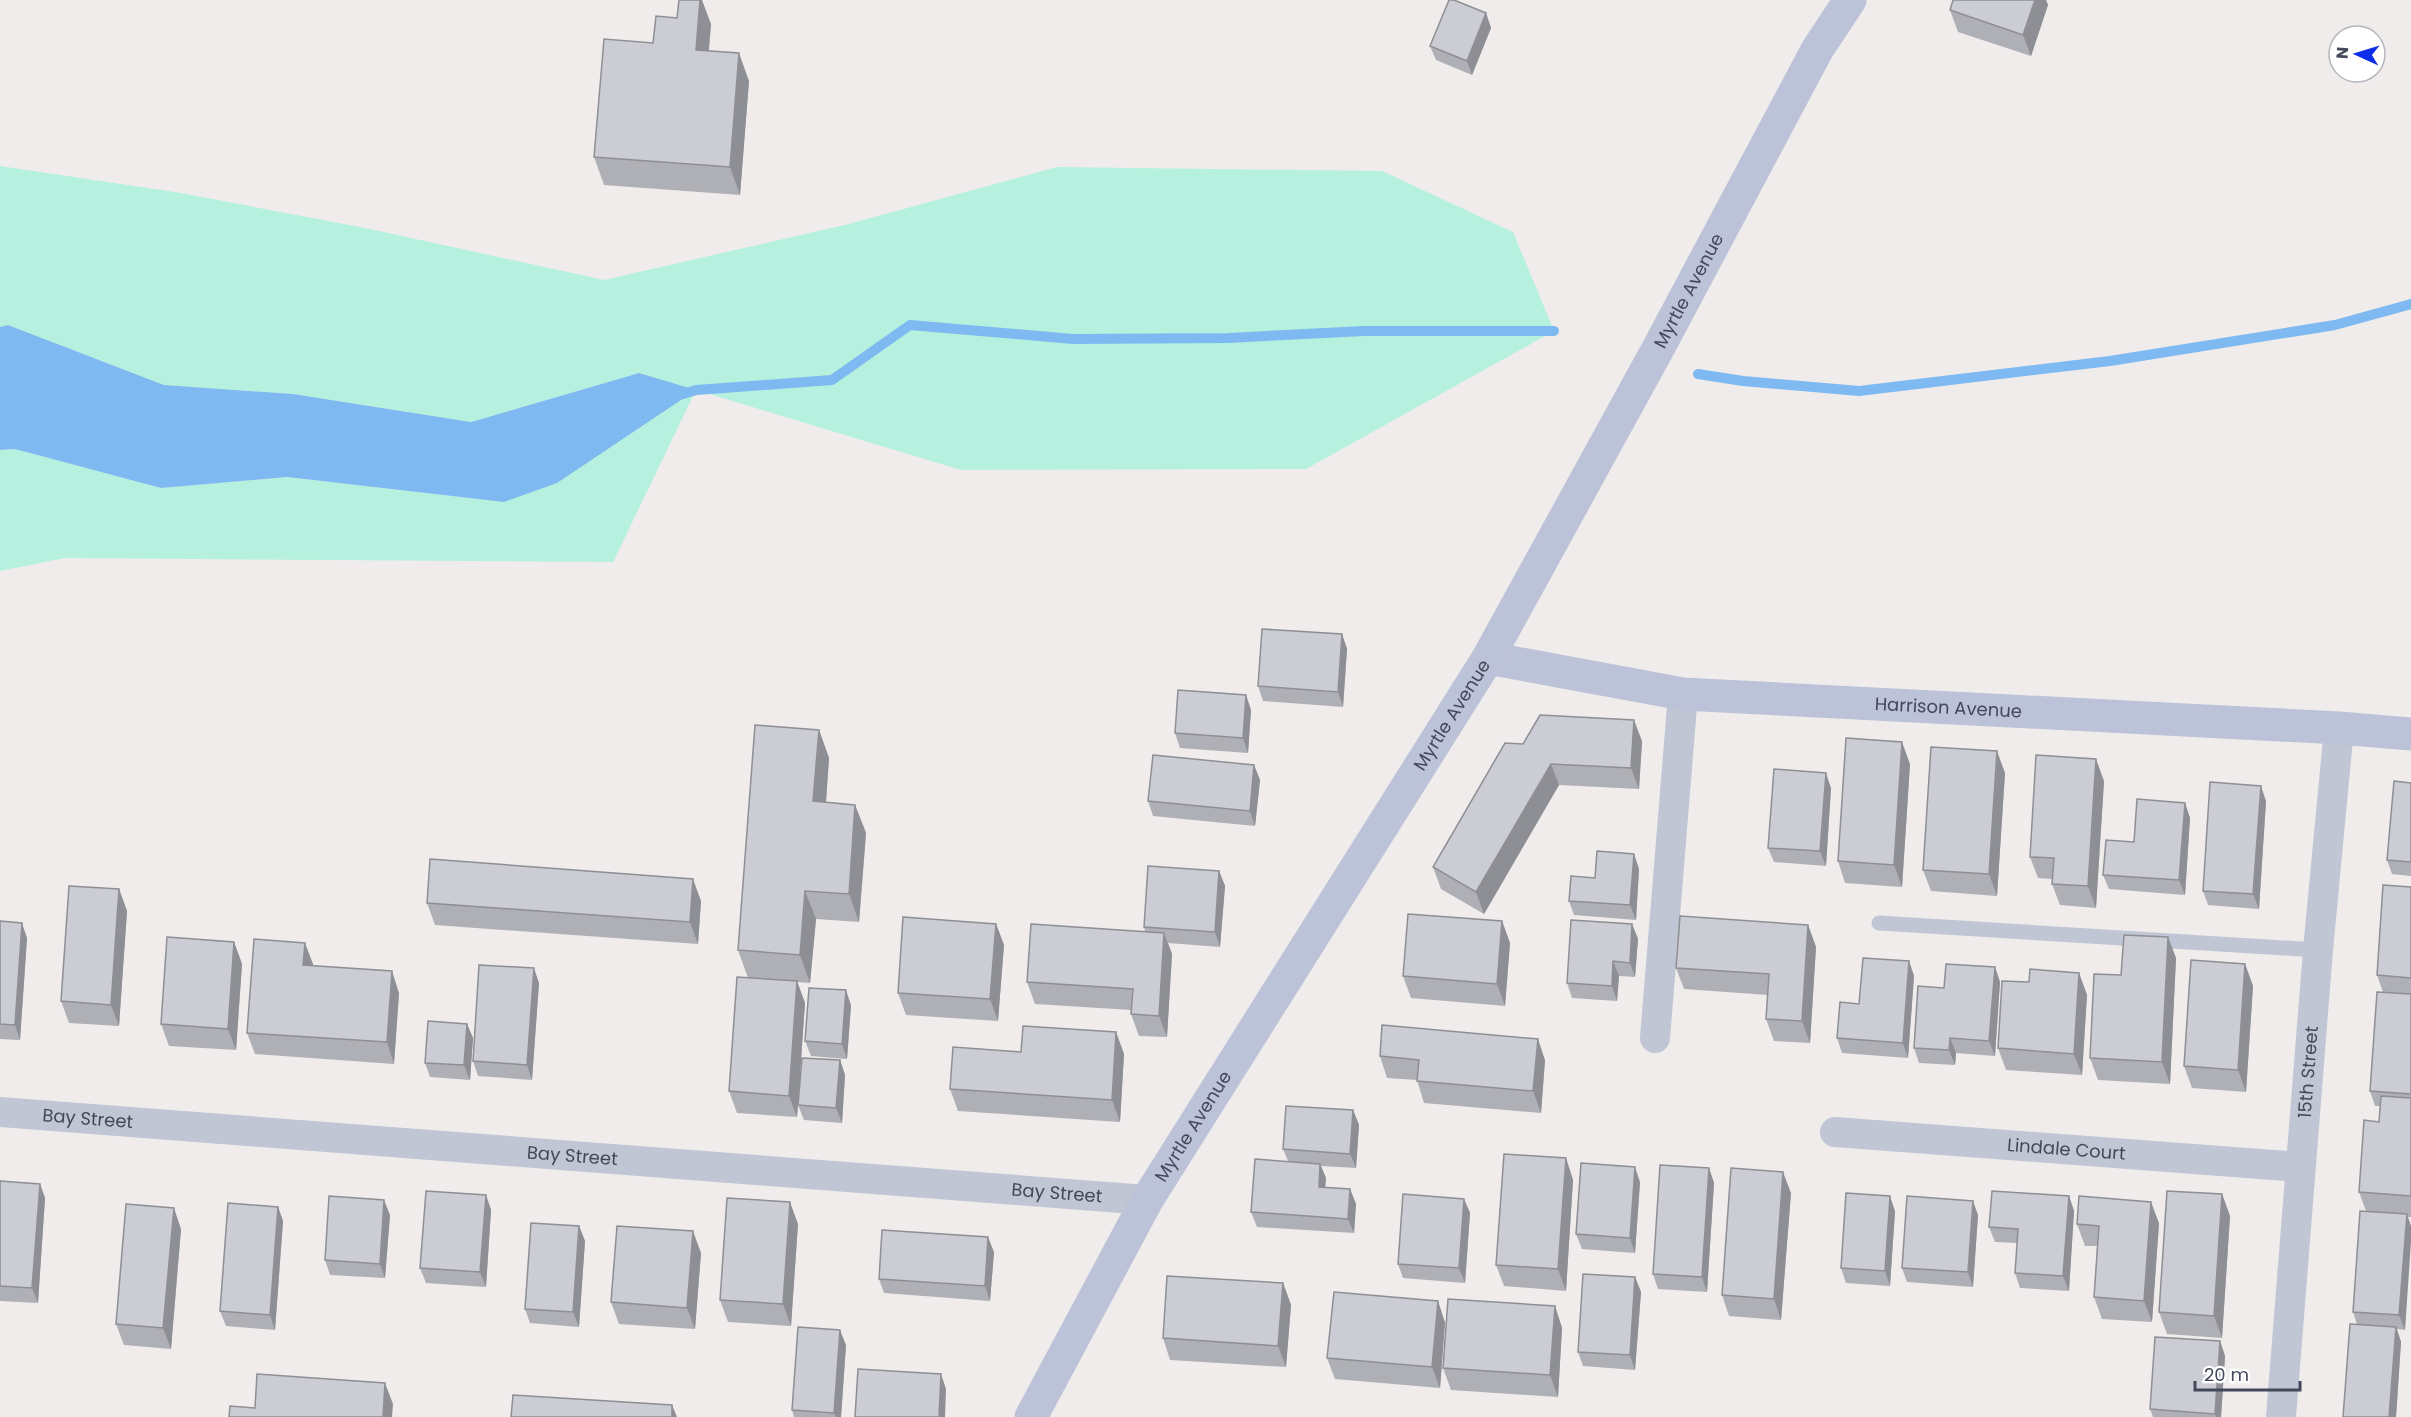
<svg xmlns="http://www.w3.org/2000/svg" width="2411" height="1417" viewBox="0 0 2411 1417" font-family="Poppins,sans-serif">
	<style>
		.green { fill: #b5f1de }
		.water { fill: #7fb9f1 }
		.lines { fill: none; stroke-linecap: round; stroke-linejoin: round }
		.stream { stroke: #7fb9f1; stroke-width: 10 }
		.lane { stroke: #c1c6d5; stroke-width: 15 }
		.street { stroke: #c1c6d5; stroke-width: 30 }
		.secondary { stroke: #bcc2d7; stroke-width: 33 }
		.wall { fill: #afafb6 }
		.shaded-wall { fill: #8e8f94 }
		.building { fill: #cbccd4; stroke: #8e8f94; stroke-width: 1.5 }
		.labels { text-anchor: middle; stroke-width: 4.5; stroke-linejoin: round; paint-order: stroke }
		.street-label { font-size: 18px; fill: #43495a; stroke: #fff }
	</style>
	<rect width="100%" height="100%" fill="#efeceb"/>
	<path class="green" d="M0 166 181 193 365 228 604 280 849 224 1057 167 1382 171 1513 232 1554 331 1306 469 961 470 696 390 613 562 65 558 0 571V450L15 449 161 488 287 477 504 502 695 390 639 373 471 422 293 394 164 385 8 325 0 327Z"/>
	<path class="water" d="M8 325 164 385 293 394 471 422 639 373 696 390 557 483 504 502 287 477 161 488 15 449 0 450V327Z"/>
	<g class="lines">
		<path class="stream" d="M1698 374 1743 381 1859 391 2110 361 2335 325 2411 304
			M683 394 696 390 832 380 910 325 1073 339 1228 338 1364 331H1554"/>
		<path class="lane" d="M1879 923 2318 950"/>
		<g class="street">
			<path d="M1655 1038 1683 694"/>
			<path id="s1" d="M0 1112 1147 1200"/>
			<path id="s2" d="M1835 1132 2300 1167"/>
			<path id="s3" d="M2281 1417 2318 950 2339 728"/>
		</g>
		<g class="secondary">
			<path id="s4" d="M1488 658 1683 694 2339 728 2411 734"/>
			<path id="s5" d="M1031 1417 1147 1200 1488 658 1660 345 1817 50 1850 0"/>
		</g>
	</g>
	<path class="wall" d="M1952 0H2046L2048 5 2031 56 1958 32 1950 10 1953 2Z
		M1486 13 1491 28 1472 75 1436 60 1430 46Z
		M711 24 709 51 749 81 740 195 604 185 594 157 653 43Z
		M1342 634 1347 649 1343 707 1263 701 1258 686Z
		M1246 695 1251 710 1248 753 1180 748 1175 733Z
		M819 730 829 758 826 802 855 805 866 833 859 922 816 919 810 983 797 982 805 1003 797 1117 737 1113 729 1091 748 978 738 950Z
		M1642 741 1639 789 1559 785 1484 914 1441 889 1433 867 1523 744Z
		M1910 764 1902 887 1845 883 1838 861Z
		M1254 765 1260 780 1255 826 1153 816 1148 801Z
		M2005 773 1997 896 1931 891 1923 870Z
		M2104 781 2096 908 2060 905 2052 884V879L2038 878 2030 857Z
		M2411 783V876L2392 874 2387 860Z
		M1831 788 1826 866 1774 862 1768 848Z
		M2266 801 2259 909 2208 905 2203 891Z
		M2185 803 2190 818 2185 895 2109 889 2103 875 2134 842Z
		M1634 854 1639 869 1636 920 1574 915 1569 901 1595 878Z
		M1219 871 1225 886 1220 947 1168 943 1172 954 1167 1037 1139 1036 1131 1014V1010L1035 1004 1027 982 1145 931 1144 927Z
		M2411 887V1217H2407L2405 1330 2397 1329 2401 1342 2396 1417H2343L2357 1324 2353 1312 2366 1211 2359 1192 2379 1122 2381 1106H2375L2370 1091 2383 992 2377 975Z
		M119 889 127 911 119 1026 69 1023 61 1001Z
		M701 901 698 944 435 925 427 903Z
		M0 921 27 938 20 1040 0 1039Z
		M1502 921 1510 943 1505 1006 1411 998 1403 976Z
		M996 924 1004 945 998 1021 906 1015 898 993Z
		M1632 924 1638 939 1635 977 1619 976 1617 1001 1572 998 1567 983Z
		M1808 925 1816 947 1810 1043 1774 1041 1766 1019 1768 995 1684 989 1676 968Z
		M2168 937 2176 958 2170 1084 2098 1080 2090 1058 2121 975Z
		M234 942 242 964 236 1050 169 1046 161 1024Z
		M1909 961 1914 976 1908 1058 1842 1053 1837 1038 1859 1004Z
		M313 964V965L399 993 394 1064 255 1054 247 1033Z
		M2245 964 2253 986 2246 1092 2192 1088 2184 1066Z
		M1995 967 2000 982 1995 1056 1956 1053 1955 1065 1919 1063 1914 1048 1944 988Z
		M2079 973 2087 995 2082 1075 2006 1070 1998 1048 2029 982Z
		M539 983 532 1080 478 1076 473 1061Z
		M851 1005 847 1059 811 1056 805 1041Z
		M467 1024 473 1038 470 1080 430 1077 425 1063Z
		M1116 1032 1124 1054 1120 1122 958 1111 950 1089 1021 1052Z
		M1380 1056 1545 1060 1541 1113 1424 1103 1417 1080 1387 1078Z
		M840 1060 845 1075 842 1123 804 1120 798 1105Z
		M1353 1110 1359 1125 1356 1168 1321 1166 1326 1178 1325 1187 1350 1189 1356 1204 1354 1233 1257 1227 1251 1212 1288 1161 1283 1149Z
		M1566 1158 1573 1180 1566 1291 1504 1286 1496 1265Z
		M1709 1168 1714 1183 1707 1292 1658 1289 1653 1274Z
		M0 1181 40 1184 45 1198 38 1303 0 1301Z
		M1640 1182 1635 1253 1582 1249 1576 1234Z
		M1791 1193 1781 1320 1729 1316 1722 1295Z
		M2222 1194 2230 1216 2222 1338 2167 1334 2159 1312Z
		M486 1195 491 1210 486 1287 426 1283 420 1268Z
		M2069 1196 2074 1211 2069 1291 2020 1288 2015 1273 2017 1243 1995 1242 1989 1227Z
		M1464 1199 1470 1213 1465 1283 1403 1278 1398 1264Z
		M278 1207 283 1221 275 1330 226 1326 220 1311Z
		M1895 1211 1890 1286 1846 1283 1841 1268Z
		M390 1215 385 1278 330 1275 325 1260Z
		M1978 1215 1973 1287 1907 1282 1902 1268Z
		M2159 1223 2152 1322 2102 1319 2094 1297 2097 1246H2085L2077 1224Z
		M798 1224 791 1326 728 1322 720 1300Z
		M579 1226 585 1241 579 1327 530 1323 525 1309Z
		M181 1229 171 1349 124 1345 116 1324Z
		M994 1252 990 1301 884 1293 879 1279Z
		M701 1253 695 1329 619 1324 611 1302Z
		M1635 1277 1641 1292 1635 1370 1583 1366 1578 1352Z
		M1283 1283 1291 1305 1286 1367 1170 1360 1163 1338Z
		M1438 1301 1445 1323 1440 1388 1335 1379 1327 1358Z
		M1555 1306 1562 1328 1558 1397 1451 1390 1443 1368Z
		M2220 1341 2225 1356 2221 1417H2153L2150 1409Z
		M846 1345 841 1417H794L792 1410Z"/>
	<path class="shaded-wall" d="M700 0H702L711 24 706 78 696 50Z
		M2035 0H2046L2048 5 2031 56 2023 35Z
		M1486 13 1491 28 1472 75 1467 61Z
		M739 53 749 81 740 195 730 167Z
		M1342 634 1347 649 1343 707 1338 692Z
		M1246 695 1251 710 1248 753 1243 738Z
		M1634 720 1642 741 1639 789 1631 768Z
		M819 730 829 758 824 830 813 801Z
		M1902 742 1910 764 1902 887 1894 865Z
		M1997 751 2005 773 1997 896 1989 874Z
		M2096 759 2104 781 2096 908 2088 886Z
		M1551 764 1559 785 1484 914 1476 892Z
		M1254 765 1260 780 1255 826 1250 811Z
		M1826 773 1831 788 1826 866 1820 851Z
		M2261 786 2266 801 2259 909 2253 894Z
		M2185 803 2190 818 2185 895 2179 880Z
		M855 805 866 833 859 922 849 894Z
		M1634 854 1639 869 1636 920 1630 905Z
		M1219 871 1225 886 1220 947 1215 932Z
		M693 879 701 901 698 944 690 922Z
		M119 889 127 911 119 1026 111 1005Z
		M805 891 816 919 810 983 800 955Z
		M1502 921 1510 943 1505 1006 1497 984Z
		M22 923 27 938 20 1040 15 1025Z
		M996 924 1004 945 998 1021 990 999Z
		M1632 924 1638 939 1635 977 1630 963Z
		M1808 925 1816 947 1810 1043 1802 1021Z
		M1164 933 1172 954 1167 1037 1159 1016Z
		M2168 937 2176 958 2170 1084 2162 1062Z
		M234 942 242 964 236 1050 228 1029Z
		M305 943 313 964 311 986 303 965Z
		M1613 961 1619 976 1617 1001 1612 986Z
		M1909 961 1914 976 1908 1058 1903 1043Z
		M2245 964 2253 986 2246 1092 2238 1070Z
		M1995 967 2000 982 1995 1056 1989 1041Z
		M534 968 539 983 532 1080 527 1065Z
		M392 971 399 993 394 1064 387 1042Z
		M2079 973 2087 995 2082 1075 2074 1054Z
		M797 981 805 1003 797 1117 789 1096Z
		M846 990 851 1005 847 1059 842 1044Z
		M467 1024 473 1038 470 1080 464 1065Z
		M1116 1032 1124 1054 1120 1122 1112 1100Z
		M1950 1038 1956 1053 1955 1065 1949 1050Z
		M1538 1039 1545 1060 1541 1113 1533 1091Z
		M840 1060 845 1075 842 1123 836 1108Z
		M1353 1110 1359 1125 1356 1168 1350 1154Z
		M1566 1158 1573 1180 1566 1291 1558 1269Z
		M1320 1164 1326 1178 1324 1202 1319 1187Z
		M1635 1167 1640 1182 1635 1253 1630 1238Z
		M1709 1168 1714 1183 1707 1292 1702 1277Z
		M1783 1172 1791 1193 1781 1320 1774 1299Z
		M40 1184 45 1198 38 1303 32 1288Z
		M1350 1189 1356 1204 1354 1233 1348 1219Z
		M2222 1194 2230 1216 2222 1338 2214 1316Z
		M486 1195 491 1210 486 1287 480 1272Z
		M1890 1196 1895 1211 1890 1286 1885 1271Z
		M2069 1196 2074 1211 2069 1291 2063 1276Z
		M1464 1199 1470 1213 1465 1283 1459 1268Z
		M384 1200 390 1215 385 1278 380 1264Z
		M1973 1201 1978 1215 1973 1287 1968 1272Z
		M790 1202 798 1224 791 1326 783 1304Z
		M2151 1202 2159 1223 2152 1322 2144 1301Z
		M278 1207 283 1221 275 1330 270 1315Z
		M174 1208 181 1229 171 1349 163 1328Z
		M2407 1214 2411 1226V1242L2405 1330 2399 1315Z
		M579 1226 585 1241 579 1327 573 1312Z
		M693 1231 701 1253 695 1329 687 1308Z
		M988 1237 994 1252 990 1301 985 1286Z
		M1635 1277 1641 1292 1635 1370 1630 1355Z
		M1283 1283 1291 1305 1286 1367 1278 1346Z
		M1438 1301 1445 1323 1440 1388 1432 1367Z
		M1555 1306 1562 1328 1558 1397 1550 1375Z
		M2396 1327 2401 1342 2396 1417H2389Z
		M840 1330 846 1345 841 1417H836L834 1413Z
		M2220 1341 2225 1356 2221 1417H2216L2215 1414Z
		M941 1374 946 1389 945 1417H939Z
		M385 1383 393 1404 392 1417H383Z
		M672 1405 677 1417H672Z"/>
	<path class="building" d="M679 0H700L696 50 739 53 730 167 594 157 604 39 653 43 656 16 677 18Z
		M1449 0H1454L1486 13 1467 61 1430 46Z
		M1953 0H2035L2023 35 1950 10Z
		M1262 629 1342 634 1338 692 1258 686Z
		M1178 690 1246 695 1243 738 1175 733Z
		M1540 715 1634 720 1631 768 1551 764 1476 892 1433 867 1505 743 1523 744Z
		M755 725 819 730 813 801 855 805 849 894 805 891 800 955 738 950Z
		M1846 738 1902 742 1894 865 1838 861Z
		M1931 747 1997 751 1989 874 1923 870Z
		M1153 755 1254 765 1250 811 1148 801Z
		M2036 755 2096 759 2088 886 2052 884 2054 858 2030 857Z
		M1774 769 1826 773 1820 851 1768 848Z
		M2394 781 2411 783V862L2387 860Z
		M2210 782 2261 786 2253 894 2203 891Z
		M2137 799 2185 803 2179 880 2103 875 2106 840 2134 842Z
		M1597 851 1634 854 1630 905 1569 901 1571 876 1595 878Z
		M430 859 693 879 690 922 427 903Z
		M1148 866 1219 871 1215 932 1144 927Z
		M2383 885 2411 887V978L2377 975Z
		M69 886 119 889 111 1005 61 1001Z
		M1408 914 1502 921 1497 984 1403 976Z
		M1680 916 1808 925 1802 1021 1766 1019 1769 974 1676 968Z
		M903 917 996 924 990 999 898 993Z
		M1571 920 1632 924 1630 963 1613 961 1612 986 1567 983Z
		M0 921 22 923 15 1025 0 1024Z
		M1031 924 1164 933 1159 1016 1131 1014 1133 989 1027 982Z
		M2124 935 2168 937 2162 1062 2090 1058 2094 974 2121 975Z
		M167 937 234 942 228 1029 161 1024Z
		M254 939 305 943 303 965 392 971 387 1042 247 1033Z
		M1863 958 1909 961 1903 1043 1837 1038 1840 1002 1859 1004Z
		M2191 960 2245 964 2238 1070 2184 1066Z
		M1946 964 1995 967 1989 1041 1950 1038 1949 1050 1914 1048 1918 986 1944 988Z
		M479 965 534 968 527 1065 473 1061Z
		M2030 969 2079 973 2074 1054 1998 1048 2002 981 2029 982Z
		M737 977 797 981 789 1096 729 1091Z
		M809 988 846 990 842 1044 805 1041Z
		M2377 992 2411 994V1094L2370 1091Z
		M428 1021 467 1024 464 1065 425 1063Z
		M1382 1025 1538 1039 1533 1091 1417 1081 1419 1060 1380 1056Z
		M1023 1026 1116 1032 1112 1100 950 1089 953 1047 1021 1052Z
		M802 1058 840 1060 836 1108 798 1105Z
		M2381 1096 2411 1098V1196L2359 1192 2364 1120 2379 1122Z
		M1286 1106 1353 1110 1350 1154 1283 1149Z
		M1504 1154 1566 1158 1558 1269 1496 1265Z
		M1255 1159 1320 1164 1319 1187 1350 1189 1348 1219 1251 1212Z
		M1581 1163 1635 1167 1630 1238 1576 1234Z
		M1660 1165 1709 1168 1702 1277 1653 1274Z
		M1731 1168 1783 1172 1774 1299 1722 1295Z
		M0 1181 40 1184 32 1288 0 1286Z
		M426 1191 486 1195 480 1272 420 1268Z
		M1992 1191 2069 1196 2063 1276 2015 1273 2018 1229 1989 1227Z
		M2167 1191 2222 1194 2214 1316 2159 1312Z
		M1846 1193 1890 1196 1885 1271 1841 1268Z
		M1403 1194 1464 1199 1459 1268 1398 1264Z
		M329 1196 384 1200 380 1264 325 1260Z
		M1907 1196 1973 1201 1968 1272 1902 1268Z
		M2079 1196 2151 1202 2144 1301 2094 1297 2099 1226 2077 1224Z
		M727 1198 790 1202 783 1304 720 1300Z
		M228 1203 278 1207 270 1315 220 1311Z
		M126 1204 174 1208 163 1328 116 1324Z
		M2360 1211 2407 1214 2399 1315 2353 1312Z
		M531 1223 579 1226 573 1312 525 1309Z
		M617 1226 693 1231 687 1308 611 1302Z
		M882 1230 988 1237 985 1286 879 1279Z
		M1583 1274 1635 1277 1630 1355 1578 1352Z
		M1167 1276 1283 1283 1278 1346 1163 1338Z
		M1334 1292 1438 1301 1432 1367 1327 1358Z
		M1448 1299 1555 1306 1550 1375 1443 1368Z
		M2350 1324 2396 1327 2389 1417H2343Z
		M798 1327 840 1330 834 1413 792 1410Z
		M2155 1337 2220 1341 2215 1414 2150 1409Z
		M858 1369 941 1374 939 1417H855Z
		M257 1374 385 1383 383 1417H229L230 1406 255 1408Z
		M513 1395 672 1405V1417H511Z"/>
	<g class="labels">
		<g class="street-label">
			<text dy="6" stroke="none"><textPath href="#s5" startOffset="1305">Myrtle Avenue</textPath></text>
			<text dy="6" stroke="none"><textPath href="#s4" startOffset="464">Harrison Avenue</textPath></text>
			<text dy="6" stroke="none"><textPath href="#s5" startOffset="819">Myrtle Avenue</textPath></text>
			<text dy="6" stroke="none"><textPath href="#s3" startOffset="346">15th Street</textPath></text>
			<text dy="6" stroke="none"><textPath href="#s1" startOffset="88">Bay Street</textPath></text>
			<text dy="6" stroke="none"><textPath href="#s5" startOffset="333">Myrtle Avenue</textPath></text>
			<text dy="6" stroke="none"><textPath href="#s2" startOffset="232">Lindale Court</textPath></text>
			<text dy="6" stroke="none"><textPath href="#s1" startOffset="574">Bay Street</textPath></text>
			<text dy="6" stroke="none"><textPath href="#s1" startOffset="1060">Bay Street</textPath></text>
		</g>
	</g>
	<g transform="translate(2357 54) rotate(274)"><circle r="28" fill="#ffffff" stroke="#b4b6bd" stroke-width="1.5"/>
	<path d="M0-4.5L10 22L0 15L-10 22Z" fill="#0d2ee8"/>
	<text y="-9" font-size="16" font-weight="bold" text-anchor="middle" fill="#43495a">N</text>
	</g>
	<path d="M2195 1381v9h105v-9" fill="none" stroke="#43495a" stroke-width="3"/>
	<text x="2204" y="1381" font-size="18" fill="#43495a" stroke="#ffffff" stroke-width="4.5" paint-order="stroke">20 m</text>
</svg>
